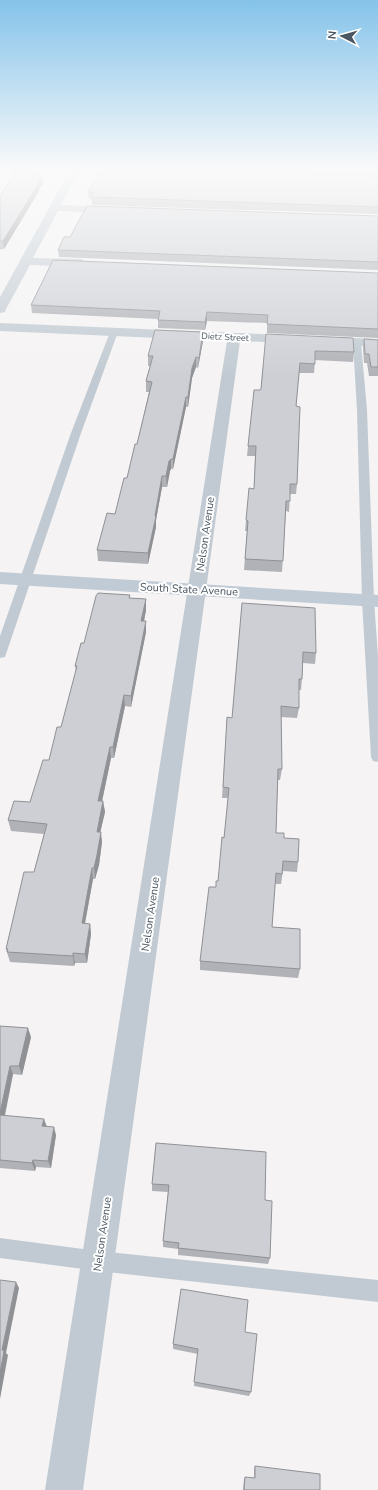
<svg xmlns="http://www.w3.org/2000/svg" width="378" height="1490" viewBox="0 0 378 1490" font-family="'Nunito Sans',sans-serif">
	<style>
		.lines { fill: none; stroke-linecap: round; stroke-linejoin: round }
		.lane { fill: #c1cad2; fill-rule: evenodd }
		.street { fill: #c1cad2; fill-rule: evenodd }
		.secondary { fill: #c1cbd6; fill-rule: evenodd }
		.wall { fill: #b0b2b7 }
		.shaded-wall { fill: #909195 }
		.building { fill: #cdcfd5; stroke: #909195 }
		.labels { text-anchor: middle; stroke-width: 4; stroke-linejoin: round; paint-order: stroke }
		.far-street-label { font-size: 9px; fill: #4a5661; stroke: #fff }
		.street-label { font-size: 11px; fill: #4a5661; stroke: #fff }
	</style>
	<rect width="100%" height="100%" fill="#f5f3f3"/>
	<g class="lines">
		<path class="lane" d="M114 329 118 332 81 433 6 654 5 657 0 658V636L71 433 110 332Z
			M357 340 361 343 367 410 374 600 378 656V762L373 761 371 757 362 600 357 410 353 343Z
			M0 1238 98 1251 378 1280V1302L98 1271 0 1258Z"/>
		<path class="street" d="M71 168H81L61 205 115 207 120 210 115 213 58 211 33 258 81 259 85 261 87 263 85 265 81 267 30 265 6 309 5 312 0 313V297Z
			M250 168 378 169V175L255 171Z
			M0 323 378 339V347L240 341 83 1490H45L227 341 0 331Z"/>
		<path class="secondary" d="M0 572 378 595V607L0 584Z"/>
	</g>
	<path class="wall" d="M43 168 39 175V176H42L43 184 39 189V191L4 249H1L0 250V196L12 178 11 171Z
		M168 169 375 176 376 169H378V214L92 205V199H89L88 192Z
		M378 216V270L59 257 58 250 70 237Z
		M378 273V338L267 333V323L207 321 205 330 158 328V319L32 313 31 305Z
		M203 332V341L198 368 196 367 192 378 188 407H186L173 469H171L170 471 167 487H162L156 520V527L148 564 98 561 97 550 115 514 127 478 137 444 149 392H146V381L150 366H148V356Z
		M266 334 354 352 353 362 315 360 314 373H299L296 406 297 484 296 494H290L289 512 286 511 282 572 244 570 247 531H245L246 520 254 489 255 456H247L248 446 260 390 261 389Z
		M364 339 378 340V376H369L367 363H364L363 348Z
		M130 598 146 599V610L144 621H146V632L131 707 125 706 114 758H111L102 801H103L105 812 100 832 102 842 99 865 95 879H93L85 924H90L91 934 87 963H75L74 966 10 962 6 949 34 872 44 834 11 831 8 820 30 802 49 760 61 727 76 671 75 666 84 643Z
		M242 603 316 653 315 664 303 663 302 679 301 690H299V708L297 718 281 717 282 769 280 780H278L276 833 284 838 298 862 297 872 283 871 281 884H275L272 927 300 969 298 978 200 970V961L216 887 218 881 224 838 228 798H222L227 717 232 718Z
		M0 1026 31 1037 22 1075 13 1074 5 1116 46 1127 56 1135 51 1168 36 1167 35 1171 0 1168Z
		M156 1143 265 1200 270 1258 268 1264 178 1255V1249L163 1247V1241L168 1192 152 1191V1184Z
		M245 1332 251 1392 249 1396 194 1386 198 1354 173 1349V1344Z
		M255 1466 320 1490H243L244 1479 245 1477 254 1478V1469Z"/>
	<path class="shaded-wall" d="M38 168H43L39 175V180L42 176 43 184 39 189V191L4 249 3 241 36 179 35 172Z
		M207 312V321L205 330V322Z
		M203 332V341L198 368 199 358Z
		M196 357V367L192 378 188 407V397L192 368Z
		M186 397V407L173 469V459Z
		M171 459V469L170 471 167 487 166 476 169 461Z
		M162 476V487L156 520V527L148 564V553Z
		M146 599V610L142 632 141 621Z
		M146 621V632L131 707V696Z
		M124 695 125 706 114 758 113 747Z
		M110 747 111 758 100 811 98 801Z
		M103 801 105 812 98 842 97 832Z
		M101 832 102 842 99 865 95 879 94 868Z
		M92 868 93 879 83 933 82 923Z
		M90 924 91 934 87 963 85 954Z
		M73 953 75 963 74 966 73 956Z
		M28 1028 31 1037 22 1075 19 1066Z
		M10 1066 13 1074 3 1123 0 1116V1113Z
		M44 1119 47 1127 42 1126Z
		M54 1127 56 1135 51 1168 48 1161Z
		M33 1160 36 1167 35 1171 32 1163Z
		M16 1282 19 1288 6 1353 8 1355 0 1399V1373L2 1350Z"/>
	<path class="building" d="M13 168H38L35 172 11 171Z
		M101 168H166V169L226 171 227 168H306V173L377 176 376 169H378V207L92 197 94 192H88Z
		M15 173H39L37 176H42L37 183H39L3 241H0V196Z
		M87 206 378 216V262L58 250 64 237H70Z
		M53 260 378 273V329L267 324 268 315 207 312 205 322 158 320 160 311 31 305Z
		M155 330 203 332 199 358 196 357 192 368 188 397H186L173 459H171L169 461 166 476H162L155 516H156L148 553 97 550 107 513 115 514 124 478H127L135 444H137L152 382 146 381 153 356H148Z
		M266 334 353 338 354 352 315 351V364L300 363 296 406 300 407 297 484H290V501H286L283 561 245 559 248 521 246 520 249 488 254 489 256 446H248L254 390H260L261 389Z
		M364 339 378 340V367H371L369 354H365Z
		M98 593 130 595 129 598 146 599 141 621H146L131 696 124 695 113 747H110L98 801H103L97 832H101L97 855 94 868H92L82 923 90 924 85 954 73 953V956L7 952 8 949H6L24 872H34L47 824 8 820 14 801 30 802 43 760H49L57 727H61L77 666H75L81 643H84L96 596Z
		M242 603 315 608 316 653 303 652 302 679H299V708L281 706 282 769H278L276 833H284V838L299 839 298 862 283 861 282 874 276 873 272 927 300 929V969L200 961 209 887H216V881H218L222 837 224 838 229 788 223 787 227 717 232 718Z
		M0 1026 28 1028 19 1066H10L0 1113Z
		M0 1115 44 1119 42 1126 54 1127 48 1161 33 1160 32 1163 0 1160Z
		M156 1143 266 1152 265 1200 272 1201 270 1258 178 1248 179 1243 163 1241 169 1185 152 1184Z
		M0 1280 16 1282 2 1350 4 1351 0 1373Z
		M181 1289 248 1300 245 1332 257 1334 251 1392 194 1382 198 1349 173 1344Z
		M255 1466 320 1474V1490H244L245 1477 255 1478Z"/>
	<linearGradient id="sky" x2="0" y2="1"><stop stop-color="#85c3ea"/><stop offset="0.45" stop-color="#fafafa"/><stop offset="1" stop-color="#fafafa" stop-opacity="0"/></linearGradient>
	<rect width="378" height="377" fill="url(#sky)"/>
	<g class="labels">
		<g class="far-street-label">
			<text transform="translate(225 337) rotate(3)" y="3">Dietz Street</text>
		</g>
		<g class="street-label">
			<text transform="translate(205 534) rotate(-82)" y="4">Nelson Avenue</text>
			<text transform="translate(189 589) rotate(3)" y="4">South State Avenue</text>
			<text transform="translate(150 914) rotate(-82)" y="4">Nelson Avenue</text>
			<text transform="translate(102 1234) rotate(-82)" y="4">Nelson Avenue</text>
		</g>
	</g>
	<g transform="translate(342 36) rotate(276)" stroke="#ffffff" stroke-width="3" paint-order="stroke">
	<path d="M0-3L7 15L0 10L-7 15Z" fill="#4a5661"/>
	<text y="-6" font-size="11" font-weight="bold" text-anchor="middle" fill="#4a5661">N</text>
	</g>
</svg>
